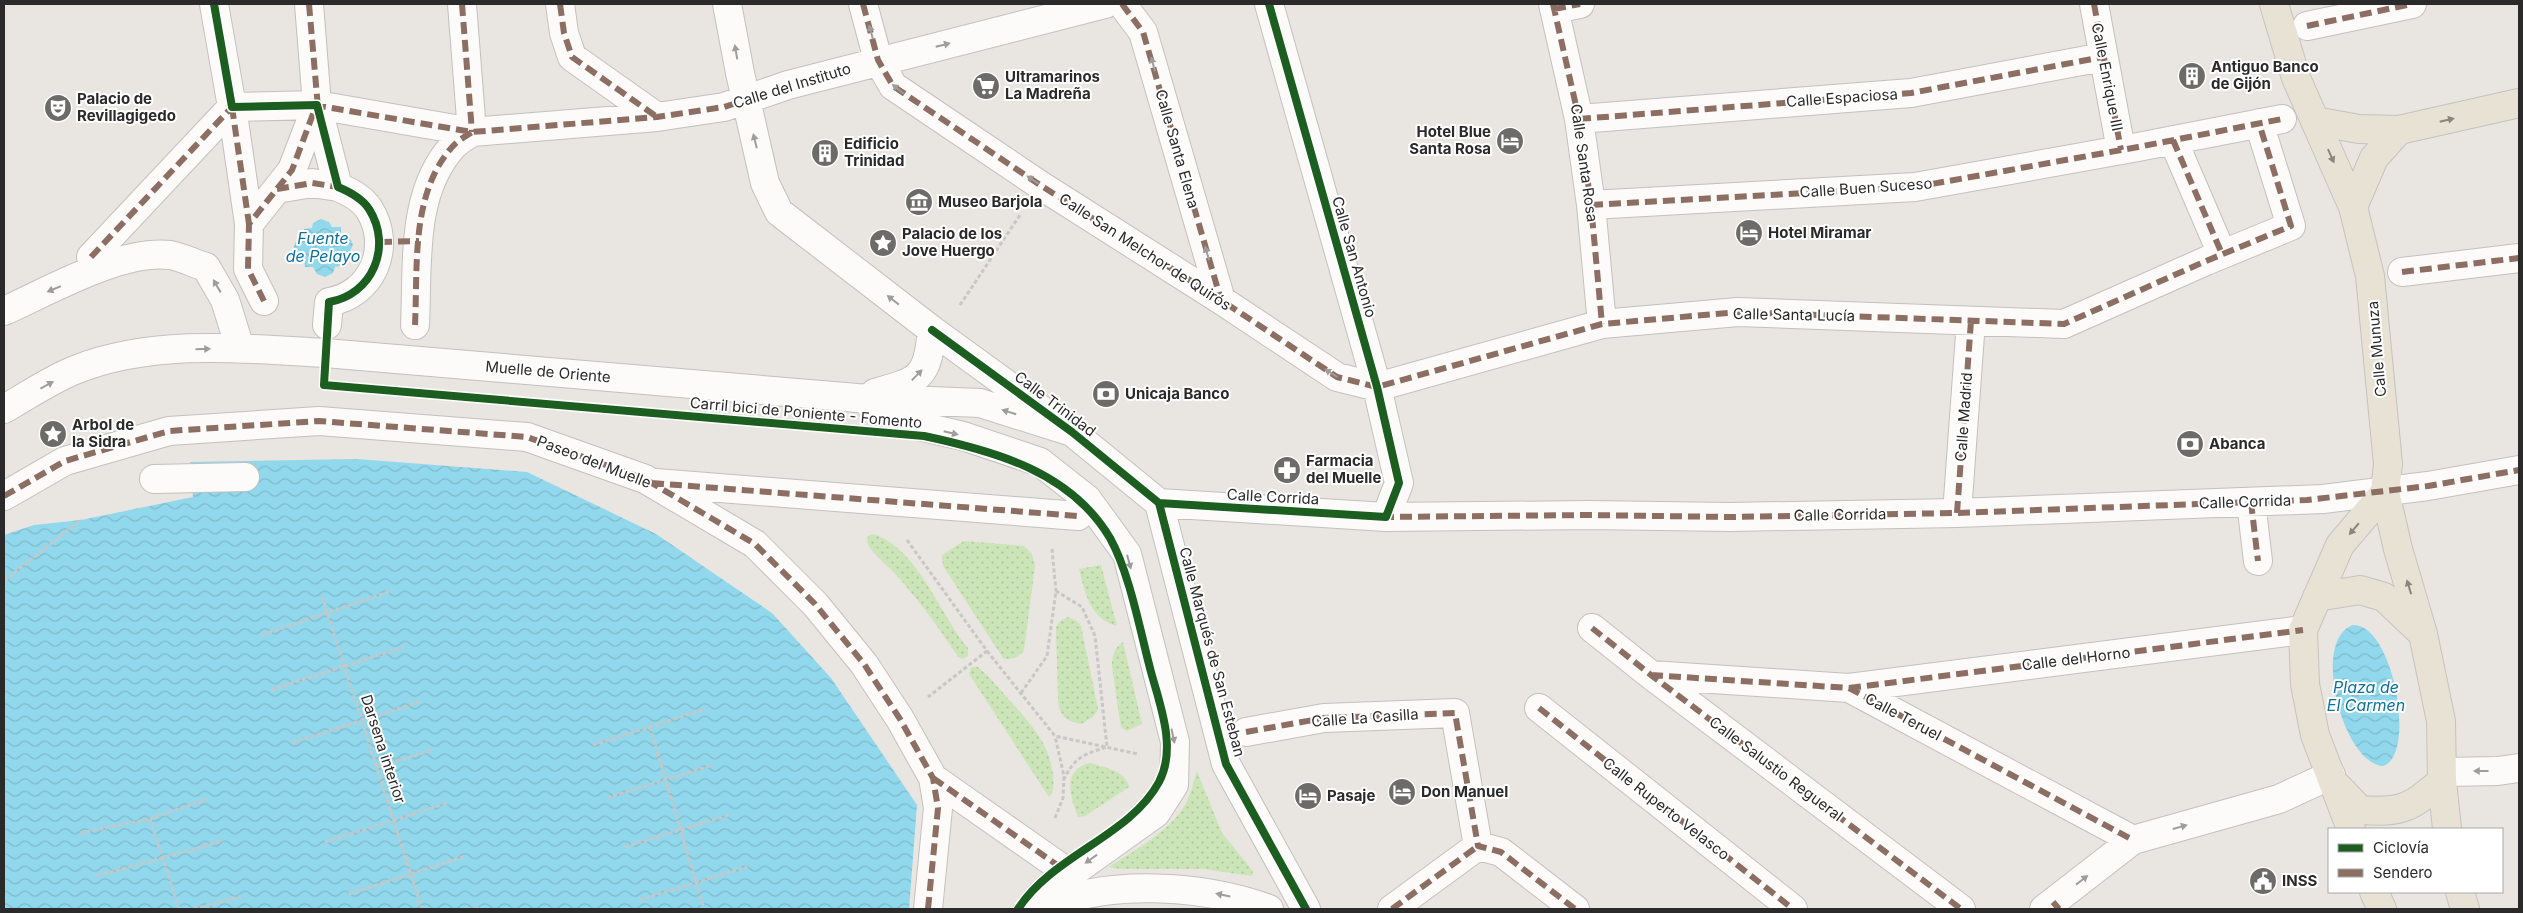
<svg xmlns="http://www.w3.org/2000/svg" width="2523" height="913" viewBox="0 0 2523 913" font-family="Inter,sans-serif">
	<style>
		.garden { fill: url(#garden-dots) }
		.water { fill: url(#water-waves) }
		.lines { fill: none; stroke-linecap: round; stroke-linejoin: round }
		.minor-casing { stroke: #c2c1c1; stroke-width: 30 }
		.major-casing { stroke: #c4c3c1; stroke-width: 30 }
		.path { stroke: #c8c7c7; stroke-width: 3; stroke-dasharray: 4 2.5; stroke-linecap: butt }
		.minor { stroke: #fcfbfa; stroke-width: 28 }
		.major { stroke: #e7e2d3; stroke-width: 28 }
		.quiet { stroke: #8d6e63; stroke-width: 6; stroke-dasharray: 12 6; stroke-linecap: butt }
		.cycleway-casing { stroke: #fff; stroke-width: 11 }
		.cycleway { stroke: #1b5e20; stroke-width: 8 }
		.oneway { fill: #9e9d9c }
		.oneway2 { fill: #88867e }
		.labels { text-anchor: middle; stroke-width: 4; stroke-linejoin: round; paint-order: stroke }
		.poi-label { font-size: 15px; font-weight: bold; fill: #2a2a2a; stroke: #fff; text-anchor: start }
		.street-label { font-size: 15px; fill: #2a2a2a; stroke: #fff }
		.water-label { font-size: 16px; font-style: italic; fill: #0a709e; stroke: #fff }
	</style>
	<defs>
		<pattern id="garden-dots" width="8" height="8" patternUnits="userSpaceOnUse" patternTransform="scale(1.25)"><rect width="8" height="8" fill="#cce5b8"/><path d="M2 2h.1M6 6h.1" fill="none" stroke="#afc59e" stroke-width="1.8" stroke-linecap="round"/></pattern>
		<pattern id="water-waves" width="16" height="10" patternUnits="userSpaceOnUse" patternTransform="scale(1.25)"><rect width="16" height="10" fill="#92d8ec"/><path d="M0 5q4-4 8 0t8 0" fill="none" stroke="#7ebacb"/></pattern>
	</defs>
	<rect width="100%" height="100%" fill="#e9e5e0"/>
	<path class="garden" d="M873 534C918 548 940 615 968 648V656L963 659 958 657C940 629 920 602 898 577 888 565 875 557 867 543L868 536Z
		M964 541 1024 546 1032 554 1035 566 1024 650C1020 657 1010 661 1003 658L943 566 942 555Z
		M1101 565 1117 626C1090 619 1085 593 1079 569Z
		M1068 617 1077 621 1081 626 1098 709 1093 717 1081 724C1066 721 1060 716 1058 701L1056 627 1060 621Z
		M1123 642 1142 724 1127 731 1122 728 1120 722 1112 666C1112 656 1114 648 1123 642Z
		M971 667H978C991 678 1001 691 1012 703 1032 725 1050 745 1053 775 1054 783 1054 792 1049 797L969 674Z
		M1090 763C1104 767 1126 771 1129 787L1085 816 1078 817C1070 797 1062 769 1090 763Z
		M1197 771 1222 833 1253 871 1252 876 1204 869H1120L1109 867C1135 850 1169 832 1185 805 1191 795 1193 782 1197 771Z"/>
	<path class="water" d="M321 219 329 222 332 227H341V234L349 237 353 244 350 252 342 256V266L335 267 333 273 325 277 317 274 313 267H305L304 259 297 257 293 249 296 241 304 237V229L312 228 313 223Z
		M357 459 527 472 656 534 772 613 831 678 917 805 909 909H4V535L34 525 81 520 193 497 190 462Z
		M2353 625C2394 624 2417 756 2383 766 2343 764 2310 640 2353 625Z"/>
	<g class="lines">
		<g class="minor-casing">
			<path id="minor" d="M214 4 232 107 317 105 472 132 657 117 724 107 788 85 1105 4
				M309 4 317 105 338 187C350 192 362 198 369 209 393 247 372 295 329 302L327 325
				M462 4 472 132
				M560 4 564 33 572 57 657 117
				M727 4 740 73 765 183 779 212 932 330 1072 432 1159 503
				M863 4 878 60 893 86 1040 185 1221 300 1337 377 1377 387 1602 324 1738 312 2064 324 2206 261 2291 226 2259 123
				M1122 4 1143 32 1221 300
				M1269 4 1377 387 1399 483 1386 517
				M1553 4 1579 119 1591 205 1602 324
				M2094 4 2121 150
				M1554 9 1580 4
				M2307 26 2412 4
				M232 107 249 224
				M1579 119 1911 93 2103 57
				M2173 140 2222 254
				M277 189 312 183 338 187
				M1591 205 1915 187 2138 147 2282 119
				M91 257 232 107
				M2402 272 2519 258
				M264 301 248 269 249 224 292 170 317 105
				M4 311C49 291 121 249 170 255 182 257 195 264 206 267L225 300 240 348
				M415 325C418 266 410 192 454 145 459 140 466 136 472 132
				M875 393C921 380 927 378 932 330
				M870 405 919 426 963 436 1040 462 1087 499 1127 554 1175 742 1174 785 1156 813 1076 870 1039 909
				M4 409C27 396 50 380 75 370 152 339 243 348 325 353L857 398 980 403 1072 432
				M154 479 245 477
				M656 483 1078 516
				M4 496 65 461 169 431 319 421 527 437 645 479 755 544 815 604 864 664 900 719 933 778 938 808 928 909
				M2251 502 2258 561
				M1159 503 1386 517 1589 515 1730 517 1957 513 2323 499 2428 486 2519 470
				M1159 503 1226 764 1306 909
				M1957 513 1971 321
				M1592 628 1651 675 1961 909
				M1651 675 1849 688 2133 840
				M1849 688 2303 630
				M1539 708 1793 909
				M1246 732 1324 718 1455 713 1478 846 1501 852 1575 909
				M2443 772 2498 771 2519 768
				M933 778 1060 867
				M1042 909C1105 878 1205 885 1269 909
				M1392 909 1478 846
				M2044 909 2133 840 2279 799 2331 775"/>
		</g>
		<g class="major-casing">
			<path id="major" d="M2274 4 2296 78 2353 207 2370 276 2388 464 2385 492 2398 549 2423 634 2441 721 2442 781 2447 829
				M2315 121 2359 129 2399 130 2519 103
				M2353 207 2374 158 2399 130
				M2317 597 2360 590 2384 597 2422 633
				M2337 786 2360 810C2403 813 2410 808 2442 781
				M2351 829 2315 735 2305 684 2303 630 2340 545 2385 492
				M2374 892 2382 909
				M2460 892 2465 909"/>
		</g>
		<path class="path" d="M960 305 1020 215
			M907 540 987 651 928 697
			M1052 549 1056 591
			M4 581 81 520
			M322 596 422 909
			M262 635 391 591
			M987 651 1055 736 1138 754
			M271 690 404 647
			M1021 693 1047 656 1056 591 1082 607 1095 636 1107 747C1083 754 1074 758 1063 781
			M650 727 704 909
			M292 743 419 702
			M593 745 706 709
			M377 767 433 750
			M607 798 713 765
			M1055 818 1063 798 1064 776 1055 736
			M150 819 179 909
			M80 833 150 819 207 799
			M325 842 448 803
			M625 847 729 815
			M97 876 223 841
			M349 894 466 856
			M639 900 747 867
			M194 909 241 896
			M475 909 482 907"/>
		<use href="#minor" class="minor"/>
		<use href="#major" class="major"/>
		<path class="quiet" d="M309 4 318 108
			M462 4 472 132
			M560 4 564 33 572 57 657 117
			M863 4 878 60 893 86 1040 185 1221 300 1337 377 1377 387 1602 324 1738 312 2064 324 2206 261 2291 226 2259 123
			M1122 4 1143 32 1221 300
			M1553 4 1579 119 1591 205 1602 324
			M2094 4 2121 150
			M1554 9 1580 4
			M2307 26 2412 4
			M314 105 472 132 657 117 724 107 746 100
			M232 107 249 224
			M1579 119 1911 93 2103 57
			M2173 140 2222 254
			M277 189 312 183 338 187
			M1591 205 1915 187 2138 147 2282 119
			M380 242 419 241
			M91 257 232 107
			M2402 272 2519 258
			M264 301 248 269 249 224 292 170 316 106
			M415 325C418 266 410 192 454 145 459 140 466 136 472 132
			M652 483 1078 516
			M4 496 65 461 169 431 319 421 527 437 645 479 755 544 815 604 864 664 900 719 933 778 938 808 928 909
			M2251 502 2258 561
			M1957 513 1971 321
			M1382 517 1589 515 1730 517 1957 513 2307 500 2428 486 2519 470
			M1592 628 1651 675 1961 909
			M1651 675 1849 688 2133 840
			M1849 688 2303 630
			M1539 708 1793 909
			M1246 732 1324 718 1455 713 1478 846 1501 852 1575 909
			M933 778 1060 867
			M2053 902 2059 909
			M1392 909 1478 846"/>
		<g class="cycleway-casing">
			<path id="cycleway" d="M214 4 232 107 317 105 338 187C350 192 362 198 369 209 393 247 372 295 329 302L324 385 924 436C995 451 1071 472 1110 538 1130 574 1140 631 1151 672 1160 705 1177 748 1159 782 1130 836 1053 855 1018 909
				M932 330 1072 432 1159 503
				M1159 503 1386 517 1399 483 1377 387 1269 4
				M1159 503 1226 764 1306 909"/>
		</g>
		<use href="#cycleway" class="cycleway"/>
	</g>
	<defs><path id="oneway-solid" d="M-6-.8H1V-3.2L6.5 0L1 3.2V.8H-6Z" transform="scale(1.25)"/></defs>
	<g class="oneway">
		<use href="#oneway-solid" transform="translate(871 32) rotate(-105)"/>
		<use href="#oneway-solid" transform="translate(943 45) rotate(-14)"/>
		<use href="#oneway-solid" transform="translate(736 52) rotate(-100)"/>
		<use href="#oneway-solid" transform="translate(1153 64) rotate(-106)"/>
		<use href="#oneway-solid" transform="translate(898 89) rotate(-141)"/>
		<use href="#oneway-solid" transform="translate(755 141) rotate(-104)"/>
		<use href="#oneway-solid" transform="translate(1033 180) rotate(-146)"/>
		<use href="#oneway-solid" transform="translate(1207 253) rotate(-106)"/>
		<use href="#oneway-solid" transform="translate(217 286) rotate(-120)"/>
		<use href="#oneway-solid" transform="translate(54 289) rotate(157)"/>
		<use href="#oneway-solid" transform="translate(893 300) rotate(-142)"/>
		<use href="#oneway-solid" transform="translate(203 349) rotate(-2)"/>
		<use href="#oneway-solid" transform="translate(1331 373) rotate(-148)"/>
		<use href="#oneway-solid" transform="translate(917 375) rotate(-46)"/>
		<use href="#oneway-solid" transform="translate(47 385) rotate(-29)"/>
		<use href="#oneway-solid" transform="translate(1009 412) rotate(-163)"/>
		<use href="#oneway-solid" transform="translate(951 433) rotate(13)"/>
		<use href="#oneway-solid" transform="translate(1129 562) rotate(75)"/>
		<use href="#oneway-solid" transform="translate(1173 736) rotate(78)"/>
		<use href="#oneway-solid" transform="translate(2481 771) rotate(180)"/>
		<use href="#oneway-solid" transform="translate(2180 827) rotate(-16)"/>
		<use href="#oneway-solid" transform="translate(1091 859) rotate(144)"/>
		<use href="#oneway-solid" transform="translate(2082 880) rotate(-38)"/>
		<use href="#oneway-solid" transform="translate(1223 895) rotate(-168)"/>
	</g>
	<g class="oneway2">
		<use href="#oneway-solid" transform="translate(2447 120) rotate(-13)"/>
		<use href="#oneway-solid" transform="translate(2331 156) rotate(66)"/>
		<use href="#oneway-solid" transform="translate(2354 529) rotate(130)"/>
		<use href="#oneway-solid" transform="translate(2409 587) rotate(-107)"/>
	</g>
	<defs>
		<g id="building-disc" transform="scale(1.4375)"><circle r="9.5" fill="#6d6b6a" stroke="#fff"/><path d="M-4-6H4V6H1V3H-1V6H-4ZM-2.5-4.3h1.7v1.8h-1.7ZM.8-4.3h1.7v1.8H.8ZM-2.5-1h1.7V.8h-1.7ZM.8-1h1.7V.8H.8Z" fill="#fff"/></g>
		<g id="supermarket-disc" transform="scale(1.4375)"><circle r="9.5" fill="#6d6b6a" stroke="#fff"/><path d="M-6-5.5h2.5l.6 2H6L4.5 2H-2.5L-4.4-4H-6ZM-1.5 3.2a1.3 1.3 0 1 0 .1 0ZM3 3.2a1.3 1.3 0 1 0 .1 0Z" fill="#fff"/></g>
		<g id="theatre-disc" transform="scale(1.4375)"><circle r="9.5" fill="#6d6b6a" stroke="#fff"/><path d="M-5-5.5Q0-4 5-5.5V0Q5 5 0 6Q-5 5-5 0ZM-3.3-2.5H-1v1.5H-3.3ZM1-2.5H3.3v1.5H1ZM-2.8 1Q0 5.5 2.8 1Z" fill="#fff"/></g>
		<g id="hotel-disc" transform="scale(1.4375)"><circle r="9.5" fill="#6d6b6a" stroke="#fff"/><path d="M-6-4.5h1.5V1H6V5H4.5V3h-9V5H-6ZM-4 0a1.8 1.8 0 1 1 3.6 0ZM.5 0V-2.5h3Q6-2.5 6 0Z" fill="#fff"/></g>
		<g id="museum-disc" transform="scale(1.4375)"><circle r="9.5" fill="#6d6b6a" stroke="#fff"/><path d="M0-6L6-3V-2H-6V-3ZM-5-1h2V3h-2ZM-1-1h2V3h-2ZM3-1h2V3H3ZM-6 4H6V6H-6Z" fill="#fff"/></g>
		<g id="sight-disc" transform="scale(1.4375)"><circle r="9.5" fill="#6d6b6a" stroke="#fff"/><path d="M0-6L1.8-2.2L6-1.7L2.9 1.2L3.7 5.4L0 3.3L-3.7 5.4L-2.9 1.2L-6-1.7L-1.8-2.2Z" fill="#fff"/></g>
		<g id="bank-disc" transform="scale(1.4375)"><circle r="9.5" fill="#6d6b6a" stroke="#fff"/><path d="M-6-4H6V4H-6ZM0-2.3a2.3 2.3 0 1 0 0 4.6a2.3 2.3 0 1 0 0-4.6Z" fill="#fff"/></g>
		<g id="pharmacy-disc" transform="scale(1.4375)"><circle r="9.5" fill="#6d6b6a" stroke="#fff"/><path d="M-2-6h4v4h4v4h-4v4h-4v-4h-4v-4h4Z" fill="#fff"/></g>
		<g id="civic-disc" transform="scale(1.4375)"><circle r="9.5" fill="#6d6b6a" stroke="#fff"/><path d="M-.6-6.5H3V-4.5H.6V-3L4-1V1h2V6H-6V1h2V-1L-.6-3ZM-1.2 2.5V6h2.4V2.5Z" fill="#fff"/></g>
	</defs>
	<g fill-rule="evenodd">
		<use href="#building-disc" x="2192" y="76"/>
		<use href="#supermarket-disc" x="986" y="86"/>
		<use href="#theatre-disc" x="58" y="108"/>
		<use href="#hotel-disc" x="1510" y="141"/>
		<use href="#building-disc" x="825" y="153"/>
		<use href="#museum-disc" x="919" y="202"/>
		<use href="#hotel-disc" x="1749" y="233"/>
		<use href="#sight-disc" x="883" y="243"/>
		<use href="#bank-disc" x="1106" y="394"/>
		<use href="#sight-disc" x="53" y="434"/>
		<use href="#bank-disc" x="2190" y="444"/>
		<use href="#pharmacy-disc" x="1287" y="470"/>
		<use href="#hotel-disc" x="1402" y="792"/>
		<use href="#hotel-disc" x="1308" y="796"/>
		<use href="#civic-disc" x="2263" y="881"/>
	</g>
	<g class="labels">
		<g class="poi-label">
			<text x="2211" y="72">Antiguo Banco<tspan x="2211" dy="17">de Gijón</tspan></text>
			<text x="1005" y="82">Ultramarinos<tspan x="1005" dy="17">La Madreña</tspan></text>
			<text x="77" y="104">Palacio de<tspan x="77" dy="17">Revillagigedo</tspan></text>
			<text x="1491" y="137" text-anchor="end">Hotel Blue<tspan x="1491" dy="17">Santa Rosa</tspan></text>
			<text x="844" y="149">Edificio<tspan x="844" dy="17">Trinidad</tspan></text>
			<text x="938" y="207">Museo Barjola</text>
			<text x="1768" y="238">Hotel Miramar</text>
			<text x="902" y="239">Palacio de los<tspan x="902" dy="17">Jove Huergo</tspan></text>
			<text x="1125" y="399">Unicaja Banco</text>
			<text x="72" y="430">Arbol de<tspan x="72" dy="17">la Sidra</tspan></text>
			<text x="2209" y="449">Abanca</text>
			<text x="1306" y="466">Farmacia<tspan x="1306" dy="17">del Muelle</tspan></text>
			<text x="1421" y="797">Don Manuel</text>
			<text x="1327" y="801">Pasaje</text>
			<text x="2282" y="886">INSS</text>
		</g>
		<g class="street-label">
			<text transform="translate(2107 77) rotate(79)" y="5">Calle Enrique III</text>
			<text transform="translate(792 86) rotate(-17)" y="5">Calle del Instituto</text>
			<text transform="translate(1842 98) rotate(-4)" y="5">Calle Espaciosa</text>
			<text transform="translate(1177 149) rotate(74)" y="5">Calle Santa Elena</text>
			<text transform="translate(1584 163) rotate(82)" y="5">Calle Santa Rosa</text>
			<text transform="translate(1866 188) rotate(-4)" y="5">Calle Buen Suceso</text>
			<text transform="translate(1145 252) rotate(33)" y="5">Calle San Melchor de Quirós</text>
			<text transform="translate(1354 257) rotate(74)" y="5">Calle San Antonio</text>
			<text transform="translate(1794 315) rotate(1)" y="5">Calle Santa Lucía</text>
			<text transform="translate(2377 349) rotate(-95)" y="5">Calle Munuza</text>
			<text transform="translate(548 372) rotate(5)" y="5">Muelle de Oriente</text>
			<text transform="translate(1055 404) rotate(37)" y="5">Calle Trinidad</text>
			<text transform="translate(806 413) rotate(5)" y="5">Carril bici de Poniente - Fomento</text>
			<text transform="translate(1964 417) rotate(-86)" y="5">Calle Madrid</text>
			<text transform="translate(594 462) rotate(21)" y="5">Paseo del Muelle</text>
			<text transform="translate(1273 497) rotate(3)" y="5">Calle Corrida</text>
			<text transform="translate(2245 502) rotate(-2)" y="5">Calle Corrida</text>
			<text transform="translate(1840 515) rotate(-1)" y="5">Calle Corrida</text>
			<text transform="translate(1212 652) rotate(75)" y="5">Calle Marqués de San Esteban</text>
			<text transform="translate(2076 659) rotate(-7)" y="5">Calle del Horno</text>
			<text transform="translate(1903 717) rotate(28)" y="5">Calle Teruel</text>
			<text transform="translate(1365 718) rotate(-4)" y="5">Calle La Casilla</text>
			<text transform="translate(383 749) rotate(72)" y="5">Darsena interior</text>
			<text transform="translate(1776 769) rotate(37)" y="5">Calle Salustio Regueral</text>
			<text transform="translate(1666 809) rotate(38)" y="5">Calle Ruperto Velasco</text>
		</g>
		<g class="water-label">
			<text x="323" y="244">Fuente<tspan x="323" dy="18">de Pelayo</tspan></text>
			<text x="2366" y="693">Plaza de<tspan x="2366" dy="18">El Carmen</tspan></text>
		</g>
	</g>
	<rect width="2523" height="913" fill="none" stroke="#2a2a2a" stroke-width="10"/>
	<rect x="2328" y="828" width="175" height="65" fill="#ffffff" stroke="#aaaaaa"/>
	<rect x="2338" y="844" width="25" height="8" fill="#1b5e20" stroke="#aaaaaa"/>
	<text x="2373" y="853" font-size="15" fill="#2a2a2a">Ciclovía</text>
	<rect x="2338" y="869" width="25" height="8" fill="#8d6e63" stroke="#aaaaaa"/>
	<text x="2373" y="878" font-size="15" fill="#2a2a2a">Sendero</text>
</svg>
